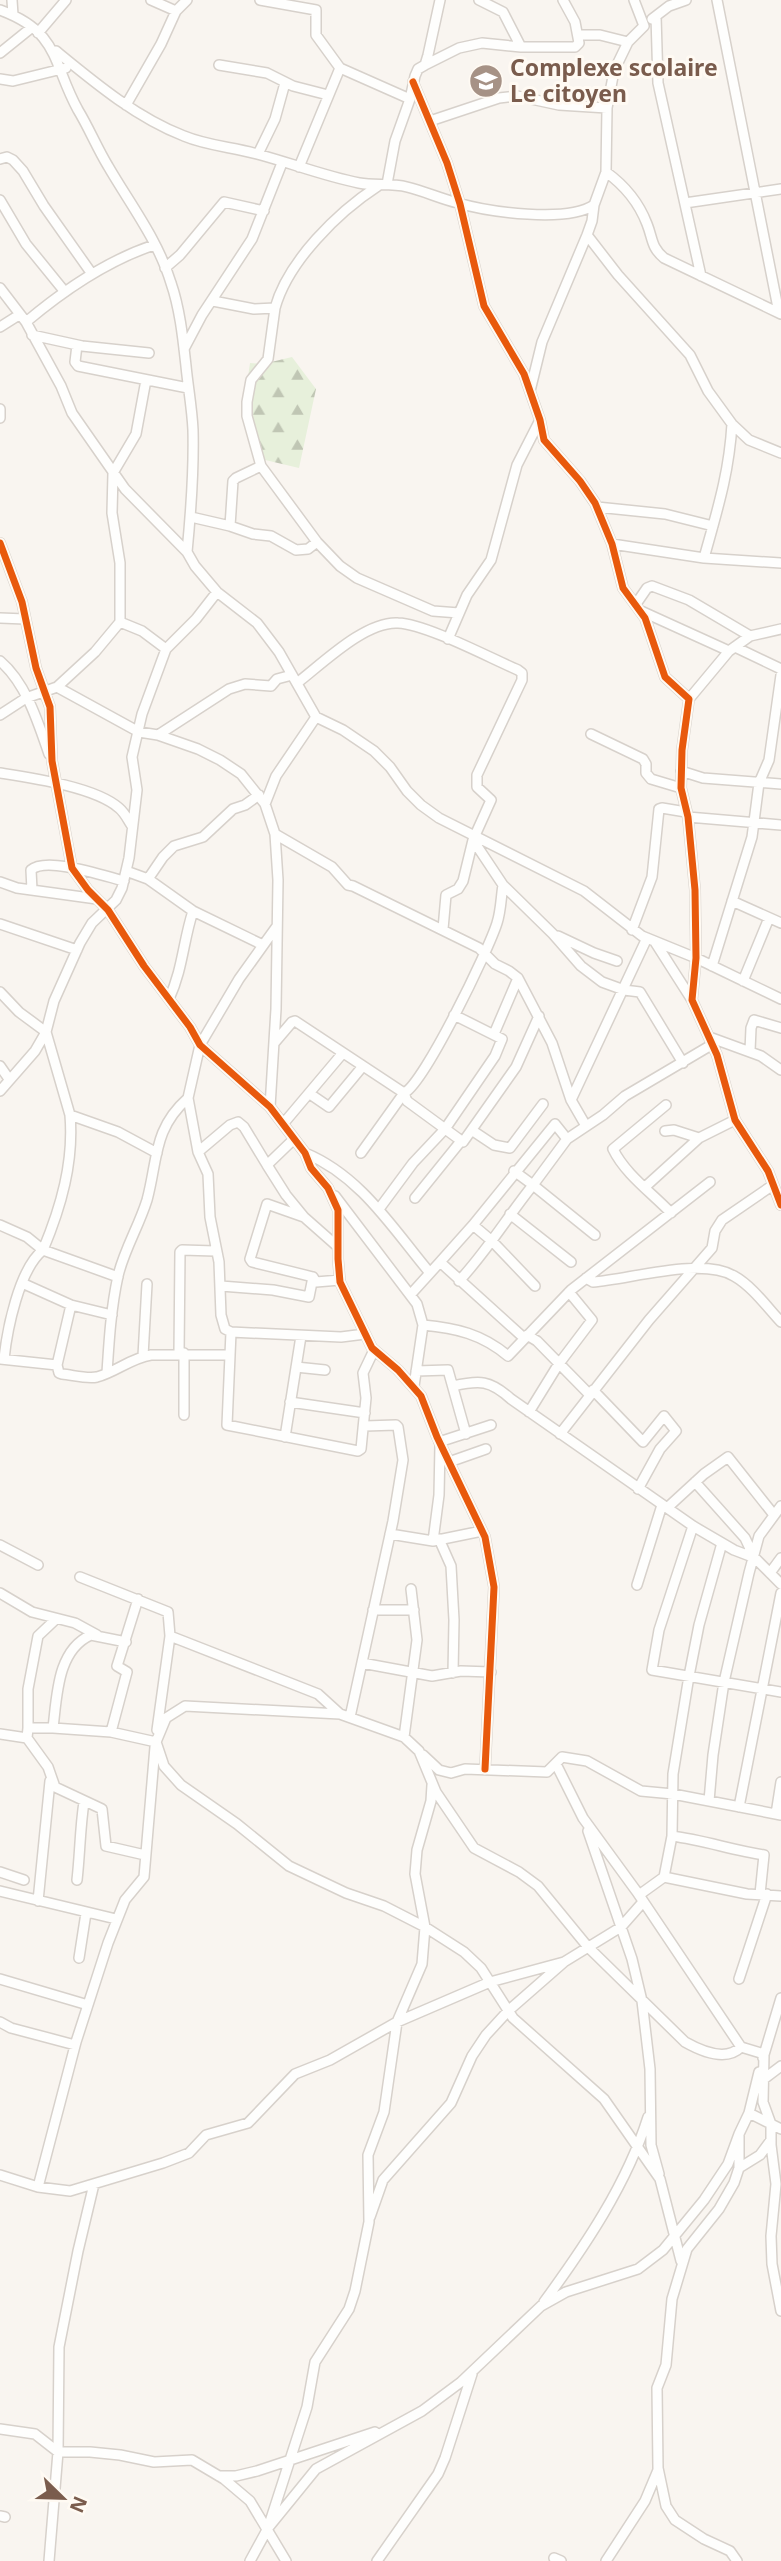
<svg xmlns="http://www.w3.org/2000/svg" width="781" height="2561" viewBox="0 0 781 2561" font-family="'Noto Sans',sans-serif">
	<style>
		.forest { fill: url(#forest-firs) }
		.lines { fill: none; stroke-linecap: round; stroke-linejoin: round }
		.minor-casing { stroke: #d7d1cb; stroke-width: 12 }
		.minor { stroke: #fefefd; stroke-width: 9 }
		.cycleway-casing { stroke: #fffaf3; stroke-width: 11 }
		.cycleway { stroke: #e8590c; stroke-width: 7 }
		.labels { text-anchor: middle; stroke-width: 6; stroke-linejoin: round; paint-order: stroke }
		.poi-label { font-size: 23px; font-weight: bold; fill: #7a5c4d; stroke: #fffaf3; text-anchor: start }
	</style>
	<defs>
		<pattern id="forest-firs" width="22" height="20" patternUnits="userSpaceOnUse" patternTransform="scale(1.75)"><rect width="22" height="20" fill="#e7f0db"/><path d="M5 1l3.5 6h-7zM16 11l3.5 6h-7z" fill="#c0c6b4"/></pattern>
	</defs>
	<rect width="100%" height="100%" fill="#f9f5f0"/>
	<path class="forest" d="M292 357 316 389 299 468 261 459 244 405 250 363 263 364Z"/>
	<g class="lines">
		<g class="minor-casing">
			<path id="minor" d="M12 0 13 15
				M151 0 176 11
				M260 0 316 10V35L340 68 410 99
				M479 0 503 12 521 47
				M717 0 779 313
				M0 10C60 32 52 63 78 110 89 128 97 148 108 166 130 204 158 240 171 283 180 309 183 339 186 366 188 387 192 408 193 430 194 470 191 511 187 552
				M656 16 658 83 701 276
				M652 19 669 6 686 0
				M38 33 66 0
				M578 35H600L628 42
				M56 51C95 83 137 118 184 136 208 146 233 147 257 154 291 163 324 176 359 183 375 186 391 183 407 187 424 191 441 199 458 203 489 212 567 223 594 205
				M0 53 31 28
				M219 65 267 73 293 86 328 95
				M425 65 459 48 482 43 521 47H575L579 43 575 22 563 0
				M0 79 13 81 66 68
				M413 82 447 163 460 204 484 306 524 374 540 420 544 440 580 481 595 503 612 544 623 588 645 618 665 677 689 699 682 750 681 788 688 817 695 890 696 958 692 1000 717 1055 735 1120 768 1171 781 1205
				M126 105 161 44 176 11 187 0
				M430 121 499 98 517 96 559 105 607 108
				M258 154 275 119 285 83
				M0 159 7 157 13 160 23 171 44 206 92 274
				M299 167 340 68
				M606 172C624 185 639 203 647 224 653 239 651 247 664 258L781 314
				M387 184 395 141 410 99 415 76 418 69 425 65 428 55 440 0
				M0 200 26 244 65 292
				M685 203 781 189
				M587 235 618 275 690 355 708 391 732 424 749 440 781 453
				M165 268 180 255 224 202 264 211
				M0 288 26 322 61 386 72 413 125 489 187 552 195 566 217 592 257 623 279 652 316 717 343 730 374 751 390 767 407 791 421 805 439 818 584 891 642 936 696 958 781 999
				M213 301 254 309 275 308C288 261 338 212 378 186
				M275 308 268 359 251 380 247 402V416L261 466 317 542 340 566 357 578 433 611 459 613
				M26 322C64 290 106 261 154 245
				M0 327 19 315
				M32 335 82 346 149 353
				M77 345 75 362 78 366 188 388
				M184 349 202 315 252 239 282 163
				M530 391 542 342 587 235 592 221 594 205 606 172 607 108 614 71 628 42 644 26 634 0
				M0 409V418
				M261 466 236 478 233 481 230 526 253 534 271 536 296 550 308 549 317 542
				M597 507 665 514 713 526
				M191 517 230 526
				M0 543 22 602 36 668 50 707 52 761 72 868 88 890 108 910 144 966 190 1027 200 1045 270 1107 305 1153 311 1168 328 1188 338 1210V1259L340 1282 372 1348 398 1370 421 1396 437 1437 485 1537 494 1587 485 1769
				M612 544 704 558 781 563
				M704 558C717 511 729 474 732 424
				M636 604 647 588 652 586 689 600 750 636
				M641 611 729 651
				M0 618 25 619
				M120 622 142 631 166 649
				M448 639 467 595 491 560 517 465 540 420
				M735 647 781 669
				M0 661C26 683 38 722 49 754
				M297 683C322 664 365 621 398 623 426 624 490 658 518 670L522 673V680L477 775V787L491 800 473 840 503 885 553 934 581 966 602 982 624 990 640 992 683 1063
				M57 687 95 652 120 622V563L112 513 113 473 136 434 146 380
				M689 699 729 651 750 636 781 629
				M0 715 26 698 57 687 139 732 158 735 198 749 220 760 241 774 265 804 275 834 278 880 276 1009 270 1107
				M591 734 643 759 646 764V773L651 779 681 788
				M158 735 229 689 245 684 271 686 277 679 292 675
				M681 771 703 778 781 784
				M0 773C32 778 95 787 119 808 125 813 128 820 132 826
				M265 804 276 776 316 717
				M688 817 781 825
				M275 834 332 867 348 885 353 886 479 948 495 964 509 971 518 978 552 1043 571 1100 586 1126
				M126 871 148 879 193 911 263 945
				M148 879 163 857 174 846 203 837 233 809 245 805 259 795
				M0 882 17 888 97 899
				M32 890 31 870C46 856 104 876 124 881
				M732 901 781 923
				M0 924 77 950
				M277 926 239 979 200 1045 188 1098 198 1152 208 1174 210 1217 219 1262 221 1315 225 1329 231 1332 341 1337 365 1334
				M443 929 446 895 458 889 463 881 473 840
				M632 930 652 877 659 809 662 808 686 812
				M558 936 594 953 617 961
				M655 942 692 1000
				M712 966 752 837 759 783 769 760 781 675
				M743 981 769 918
				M0 992 19 1012 46 1032 35 1051 0 1091
				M169 999C183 968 183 942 193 911
				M494 1034 518 978
				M709 1037 761 1056 781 1070
				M275 1042 292 1022 295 1021 404 1093 407 1101 463 1142 516 1067 539 1016
				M750 1051 751 1028 754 1020 781 1028
				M0 1066 9 1079
				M310 1094 329 1107 363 1066
				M571 1100 647 938
				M666 1105 613 1149C625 1174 652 1193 671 1213
				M70 1115C74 1162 61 1207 43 1250L118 1277
				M283 1124 342 1054
				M473 1131 494 1145 510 1148 543 1104
				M665 1131 674 1130 699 1138 735 1120
				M294 1139 267 1165 286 1195 304 1217
				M198 1152 230 1125 238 1122 244 1127 267 1165
				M157 1153 118 1132 70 1115 46 1032 54 1001 80 943 92 923 116 900 122 888 129 858 137 790 132 757 142 714 166 649 196 619 217 592
				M305 1153C361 1176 393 1229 430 1273
				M361 1153 404 1093C424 1084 489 949 497 923 501 911 501 897 503 885
				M645 1187 699 1138
				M335 1196 417 1304 423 1325 414 1386
				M415 1198 461 1141
				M379 1209 413 1163 445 1129 495 1056 502 1039 454 1015
				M510 1214 571 1262
				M0 1225 27 1237 43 1250C19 1269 7 1330 4 1359
				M473 1225 492 1241 535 1286
				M595 1235 533 1185 567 1139 603 1115 625 1096 713 1044
				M338 1247 304 1217 267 1204 250 1259 252 1262 313 1277 316 1282 340 1280
				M440 1262 473 1225 555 1124 567 1139
				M586 1278 593 1282C631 1279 701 1257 734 1276 752 1286 767 1307 781 1322
				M459 1281C487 1251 508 1216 533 1185L514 1171
				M22 1283 71 1305
				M221 1286 273 1290 309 1297 313 1277
				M411 1294 440 1262 524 1338
				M423 1325C456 1328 482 1334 508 1356L571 1290 710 1182
				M231 1332 227 1425 358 1451 361 1449 366 1398 363 1373 374 1350
				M527 1335 537 1341 589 1394
				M179 1354 180 1252 182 1250 215 1251
				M143 1356 147 1284
				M0 1359 57 1365 59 1373 62 1374C73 1375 86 1379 97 1377 116 1372 131 1358 151 1355H229
				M57 1365 71 1305 112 1315
				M296 1367 325 1370
				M416 1371 448 1370 466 1434
				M107 1373C109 1341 111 1308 118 1276 124 1250 139 1226 147 1200 158 1159 153 1129 188 1098
				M453 1386C480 1380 490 1380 511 1399L693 1526 734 1550 755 1558 781 1584
				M593 1390 643 1442 664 1416 676 1431 660 1449 638 1489
				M290 1402 365 1413
				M529 1412 558 1365 592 1320 569 1292
				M184 1415V1353
				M560 1434 649 1320 712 1248 715 1231 722 1220 773 1185
				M285 1437 301 1336
				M439 1442 491 1425
				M449 1462 486 1449
				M695 1482 745 1538 754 1557
				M667 1508 704 1474 728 1457 774 1515
				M693 1526 659 1630 652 1670 781 1692
				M390 1534 433 1541 482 1531
				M439 1539 451 1566 454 1620 453 1673
				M433 1541 439 1495 440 1445
				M722 1543 699 1625 689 1676 673 1774 672 1836 664 1877 747 1894 781 1896
				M0 1545 38 1565
				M770 1573 781 1558
				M80 1577 168 1612 170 1636 318 1694 340 1714 404 1737 419 1751 436 1792 474 1848 519 1872 538 1886 588 1947 685 2042C701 2051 726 2062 741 2047
				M637 1585 662 1505
				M0 1593 32 1612 75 1623 97 1635
				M373 1610H414
				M362 1663 432 1676 461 1671 491 1672
				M340 1714 185 1706 166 1718 156 1742 164 1766 181 1785 237 1824 289 1866 346 1893 384 1906 425 1927 464 1952 481 1968 513 2018 604 2099 660 2179 681 2261
				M350 1717 393 1521 403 1460 398 1427 396 1425 365 1426
				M28 1728V1689L38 1636 56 1619
				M53 1728 111 1732 156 1742
				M157 1730 170 1636
				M111 1732 127 1672 117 1666 138 1599
				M0 1734 27 1738 28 1728H53C57 1696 57 1650 91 1635L126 1642
				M404 1737 417 1640 411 1589
				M27 1738 48 1767 55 1787 102 1809 106 1846 145 1855
				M423 1755 439 1770 451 1773 465 1769 547 1772 562 1757 587 1761 641 1791 673 1794 781 1815
				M556 1764 583 1818 637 1892 741 2047 764 2054 763 2102 771 2124V2145L776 2184 771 2236 772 2264 781 2311
				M709 1801 713 1755 724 1682 749 1573 759 1536 781 1506
				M739 1807 781 1593
				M776 1814 781 1782
				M588 1831 632 1959 642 2001 650 2069 651 2145 659 2174
				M672 1836C703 1840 732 1850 764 1855L760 1894
				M0 1872 24 1880
				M77 1880C80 1854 80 1828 84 1802
				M0 1891 116 1919
				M639 1895 664 1877
				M38 1901 50 1781
				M79 1958 86 1913
				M0 1979 88 2005
				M739 1979 767 1894
				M0 2022 11 2028 75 2045
				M763 2058 781 1998
				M760 2082 781 2066
				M749 2113 781 2129
				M739 2168V2134L749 2113 759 2072
				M0 2175 38 2187 70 2191 163 2163 189 2153 206 2135 248 2123 295 2074 330 2060 397 2022 490 1982 564 1962
				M38 2187 76 2042 108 1943 125 1900 144 1877 155 1747
				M370 2217 383 2180 451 2103 472 2056 486 2035 508 2011 564 1962 621 1927 643 1902
				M544 2302C585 2246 627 2184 648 2117
				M0 2429 35 2434 58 2452H90L120 2455 154 2462 192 2460 224 2479 250 2501 286 2561
				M219 2476H236L257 2471 375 2432
				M0 2516 5 2517
				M268 2528 307 2407 315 2362 349 2309 355 2291 369 2222 368 2155 384 2112 397 2022 422 1964 425 1927 415 1874 417 1850 431 1801 432 1785
				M554 2558 561 2561
				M49 2561 58 2452 59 2347 78 2251 94 2184
				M250 2561 268 2528 316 2469 422 2411 461 2382 541 2306 566 2292 638 2269 663 2250 704 2200 728 2164 739 2134
				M377 2561 438 2474 445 2458 472 2374
				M606 2561 645 2501 658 2470
				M737 2561 730 2551 704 2539 675 2520 666 2506 658 2468 657 2388 666 2365 672 2299 687 2249 719 2209 734 2183 739 2168 760 2155 771 2140"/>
		</g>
		<use href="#minor" class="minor"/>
		<g class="cycleway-casing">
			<path id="cycleway" d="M413 82 447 163 460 204 484 306 524 374 540 420 544 440 580 481 595 503 612 544 623 588 645 618 665 677 689 699 682 750 681 788 688 817 695 890 696 958 692 1000 717 1055 735 1120 768 1171 781 1205
				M0 543 22 602 36 668 50 707 52 761 72 868 88 890 108 910 144 966 190 1027 200 1045 270 1107 305 1153 311 1168 328 1188 338 1210V1259L340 1282 372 1348 398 1370 421 1396 437 1437 485 1537 494 1587 485 1769"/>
		</g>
		<use href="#cycleway" class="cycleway"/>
	</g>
	<defs>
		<g id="school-disc" transform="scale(1.75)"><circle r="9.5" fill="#a69286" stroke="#fffaf3"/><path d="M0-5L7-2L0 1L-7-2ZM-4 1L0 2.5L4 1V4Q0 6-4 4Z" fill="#fff"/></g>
	</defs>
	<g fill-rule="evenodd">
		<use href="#school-disc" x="486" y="81"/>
	</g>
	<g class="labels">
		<g class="poi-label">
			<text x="510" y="76">Complexe scolaire<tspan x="510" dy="26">Le citoyen</tspan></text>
		</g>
	</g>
	<g transform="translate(63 2498) rotate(113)" stroke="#fffaf3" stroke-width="5" paint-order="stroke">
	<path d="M0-5L12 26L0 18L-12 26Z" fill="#7a5c4d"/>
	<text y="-10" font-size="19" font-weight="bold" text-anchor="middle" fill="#7a5c4d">N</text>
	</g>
</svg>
